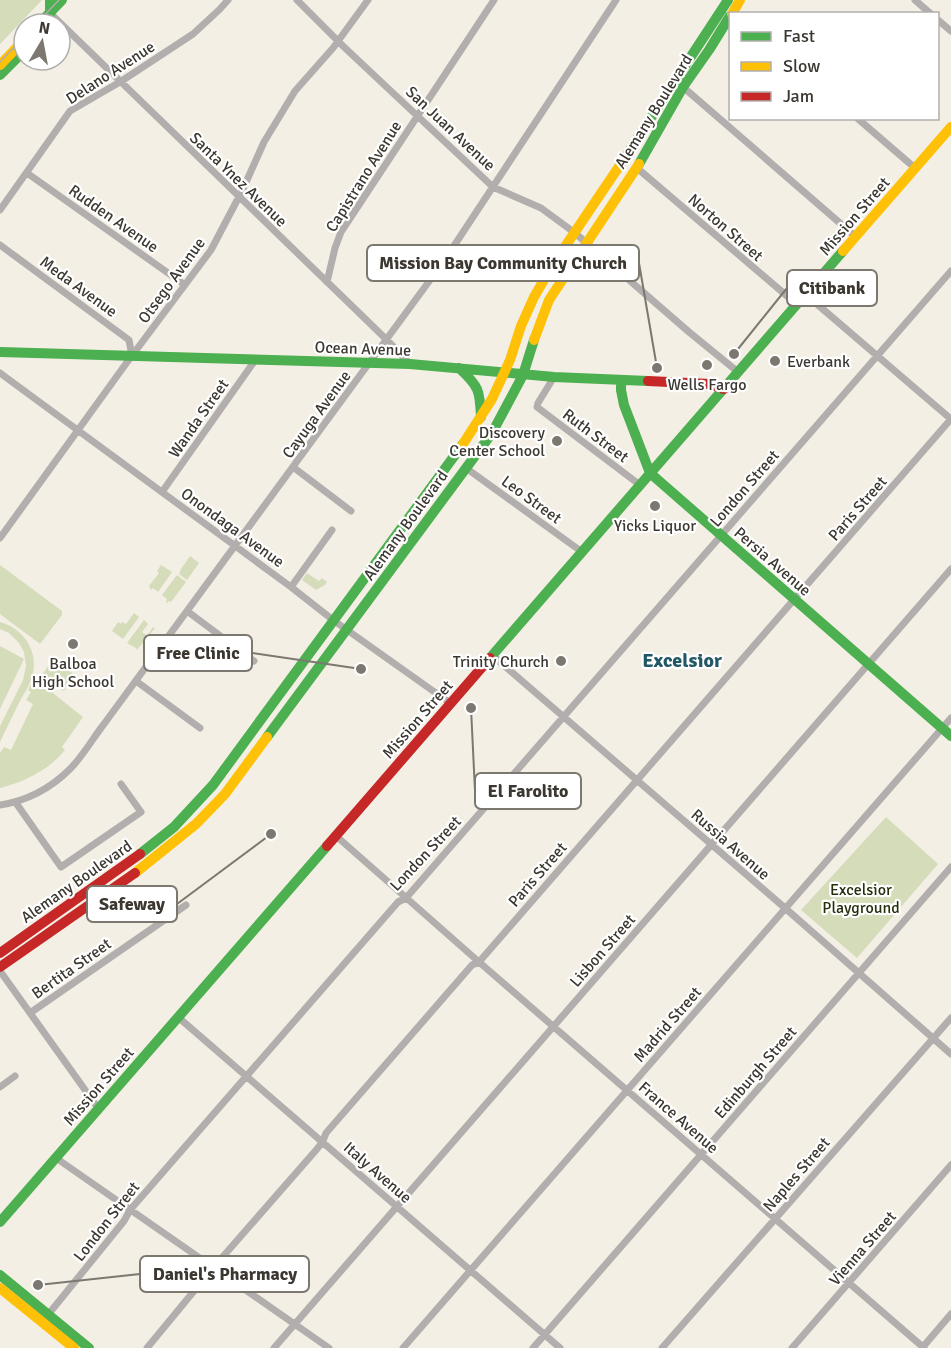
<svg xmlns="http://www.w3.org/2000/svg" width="951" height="1348" viewBox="0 0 951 1348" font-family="Signika,sans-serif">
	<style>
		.green { fill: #d4dcba }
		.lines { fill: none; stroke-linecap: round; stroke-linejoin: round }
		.street { stroke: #b2aead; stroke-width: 7 }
		.fast { stroke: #4caf50; stroke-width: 10 }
		.slow { stroke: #ffc107; stroke-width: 10 }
		.jam { stroke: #c62828; stroke-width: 10 }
		.tram { stroke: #afaca9; stroke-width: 1.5 }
		.poi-dot { fill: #7c7870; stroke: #fff; stroke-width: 2 }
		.labels { text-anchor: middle; stroke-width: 4.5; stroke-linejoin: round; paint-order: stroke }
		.street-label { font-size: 16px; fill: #3c3831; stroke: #fff }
		.poi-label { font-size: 16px; fill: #3c3831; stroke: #fff }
		.park-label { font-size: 16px; fill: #242f0b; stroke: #fff }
		.quarter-label { font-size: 20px; font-weight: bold; fill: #225865; stroke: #fff }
		.leader { fill: none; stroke: #7c7870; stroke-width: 2 }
		.callout-dot { fill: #7c7870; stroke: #fff; stroke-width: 2 }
		.callout { fill: #fff; stroke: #7c7870; stroke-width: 2 }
		.callout-label { font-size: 18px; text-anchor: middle; font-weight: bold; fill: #3c3831 }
	</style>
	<rect width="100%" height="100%" fill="#f4efe5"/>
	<path class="green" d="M0 0H42L0 44Z
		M190 556 199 563 187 580 179 574 181 569Z
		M0 565 62 611V615L40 644 0 614Z
		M161 565 172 572 158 592 153 588 151 590 149 586 159 573 157 571Z
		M307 573 319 581 322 578 327 582 325 585 316 590 302 580Z
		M177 575 186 582 171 602 169 601 167 603 166 602 167 599 162 595Z
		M134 613 139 617 123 639 112 631 118 622 121 624 122 622 126 624Z
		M144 620 148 624 142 632 147 636 153 627 155 628 137 650 136 648 127 643Z
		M0 622C22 628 38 649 33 673 31 682 26 691 21 699 14 713 7 727 0 742V726L23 680 26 666 24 652 19 643 9 633 0 629Z
		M0 646 24 659 0 709Z
		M53 659 75 675 64 691 42 675Z
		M34 678 83 717 62 747 65 750C49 770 24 782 0 788V753L4 747 11 750 33 704 26 700 31 692 28 690Z
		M886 817 938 864 857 958 801 910Z"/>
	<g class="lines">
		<path class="street" d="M297 0 344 47 493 187 541 208 575 233 689 332 738 372
			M915 0 931 14
			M50 13 387 340 410 364
			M938 20 951 31
			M683 87 856 237
			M857 118 915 168
			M27 173 185 285
			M0 210 70 111 120 82 193 34 220 9 228 0
			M0 245 129 340 132 356
			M327 282 335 248 341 232 494 0
			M0 373 291 587 333 620 450 703
			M554 377 538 403 537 407 640 485
			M293 467 351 511
			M466 468 582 552
			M162 492 256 359
			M0 538 125 365 211 250 243 189 264 142 295 91 333 48 368 0
			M291 587 332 530
			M187 611 254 661
			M492 655 785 908 951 1054
			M136 681 200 728
			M16 803 61 867 141 812 121 784
			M0 805C26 801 51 788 70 769 83 756 93 738 104 724L444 261 616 0
			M335 835 479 962 924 1348
			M0 971 98 1108
			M30 1013 186 905
			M178 1017 560 1348
			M0 1087 15 1076
			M56 1158 329 1348
			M47 1316 124 1221 130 1210 398 902 406 898 951 271
			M147 1348 213 1268 317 1149 323 1141 326 1133 472 965 479 962 951 419 818 305 814 302 787 296 637 168
			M274 1348 951 569
			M403 1348 951 718
			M533 1348 951 867
			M662 1348 951 1018
			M792 1348 951 1165
			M922 1348 951 1314"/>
		<path class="fast" d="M50 0V24
			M39 24 62 0
			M0 75 24 51
			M639 164 683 87 709 50 730 16
			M620 165 728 0
			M0 352 410 364 554 377 648 381
			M459 368C479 386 480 391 481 417
			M621 380V390L624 405 650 473 951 736
			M490 658 843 251
			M267 737 492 433 523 375 534 340
			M140 854 174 827 213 785 463 444
			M0 1222 327 846
			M0 1275 89 1348"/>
		<path class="slow" d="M732 14 740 0
			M0 65 24 40
			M843 251 951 127
			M534 340 549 300 639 164
			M463 444 492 399 510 360 521 326 534 297 552 266 620 165
			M135 873 196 824 225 794 267 737
			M0 1288 74 1348"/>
		<path class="jam" d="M648 381 710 384 724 389
			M327 846 490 658
			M0 953 140 854
			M0 967 135 873"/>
		<path class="tram" d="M36 24 59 0
			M0 62 24 37"/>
	</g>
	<g class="poi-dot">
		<circle cx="775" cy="361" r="6"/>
		<circle cx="707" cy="365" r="6"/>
		<circle cx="557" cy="441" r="6"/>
		<circle cx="655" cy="506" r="6"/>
		<circle cx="73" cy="644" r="6"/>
		<circle cx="561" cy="661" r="6"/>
	</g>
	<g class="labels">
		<g class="street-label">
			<text transform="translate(110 72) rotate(-33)" y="6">Delano Avenue</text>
			<text transform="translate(653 111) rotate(-58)" y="6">Alemany Boulevard</text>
			<text transform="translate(451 128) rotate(43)" y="6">San Juan Avenue</text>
			<text transform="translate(363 176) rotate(-58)" y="6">Capistrano Avenue</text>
			<text transform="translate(239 179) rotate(44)" y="6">Santa Ynez Avenue</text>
			<text transform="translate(854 216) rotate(-49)" y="6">Mission Street</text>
			<text transform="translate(114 218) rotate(35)" y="6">Rudden Avenue</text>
			<text transform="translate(726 227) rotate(41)" y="6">Norton Street</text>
			<text transform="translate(171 280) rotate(-54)" y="6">Otsego Avenue</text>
			<text transform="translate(79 286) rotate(36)" y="6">Meda Avenue</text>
			<text transform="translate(363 348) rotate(2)" y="6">Ocean Avenue</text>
			<text transform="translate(316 414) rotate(-54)" y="6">Cayuga Avenue</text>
			<text transform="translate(198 418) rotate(-55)" y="6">Wanda Street</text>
			<text transform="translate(596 435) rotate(37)" y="6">Ruth Street</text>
			<text transform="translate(744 488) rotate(-49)" y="6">London Street</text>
			<text transform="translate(532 499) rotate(36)" y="6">Leo Street</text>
			<text transform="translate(857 508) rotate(-49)" y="6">Paris Street</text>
			<text transform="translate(405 525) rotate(-54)" y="6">Alemany Boulevard</text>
			<text transform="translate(233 527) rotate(36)" y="6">Onondaga Avenue</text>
			<text transform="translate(773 561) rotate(41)" y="6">Persia Avenue</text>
			<text transform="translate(417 719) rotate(-49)" y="6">Mission Street</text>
			<text transform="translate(731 844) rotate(41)" y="6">Russia Avenue</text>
			<text transform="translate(425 853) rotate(-47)" y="6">London Street</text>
			<text transform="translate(537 874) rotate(-49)" y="6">Paris Street</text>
			<text transform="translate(76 881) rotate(-35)" y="6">Alemany Boulevard</text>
			<text transform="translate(602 950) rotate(-49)" y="6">Lisbon Street</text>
			<text transform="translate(71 968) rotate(-35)" y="6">Bertita Street</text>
			<text transform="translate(667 1024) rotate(-49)" y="6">Madrid Street</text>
			<text transform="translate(755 1072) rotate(-49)" y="6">Edinburgh Street</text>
			<text transform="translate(98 1086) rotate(-49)" y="6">Mission Street</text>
			<text transform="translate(679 1117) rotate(41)" y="6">France Avenue</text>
			<text transform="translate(378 1172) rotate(41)" y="6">Italy Avenue</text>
			<text transform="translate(796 1174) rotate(-49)" y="6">Naples Street</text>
			<text transform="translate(106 1221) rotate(-52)" y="6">London Street</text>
			<text transform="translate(862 1248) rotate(-49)" y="6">Vienna Street</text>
		</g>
		<g class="poi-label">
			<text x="787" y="367" text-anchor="start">Everbank</text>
			<text x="707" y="390">Wells Fargo</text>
			<text x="545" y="438" text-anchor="end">Discovery<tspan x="545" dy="18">Center School</tspan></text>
			<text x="655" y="531">Yicks Liquor</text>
			<text x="549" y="667" text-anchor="end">Trinity Church</text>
			<text x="73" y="669">Balboa<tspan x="73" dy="18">High School</tspan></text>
		</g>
		<g class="park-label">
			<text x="861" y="895">Excelsior<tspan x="861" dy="18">Playground</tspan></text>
		</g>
		<g class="quarter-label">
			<text x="682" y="667">Excelsior</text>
		</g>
	</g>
	<path class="leader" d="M657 368L639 263M734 354L787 288M361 669L252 653M471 708L475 791M271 834L177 904M38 1285L140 1274"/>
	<g class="callout-dot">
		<circle cx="657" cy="368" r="6"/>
		<circle cx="734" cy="354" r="6"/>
		<circle cx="361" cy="669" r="6"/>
		<circle cx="471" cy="708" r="6"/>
		<circle cx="271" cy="834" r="6"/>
		<circle cx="38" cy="1285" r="6"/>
	</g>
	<g class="callout">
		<rect x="367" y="245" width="272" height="36" rx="6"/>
		<rect x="787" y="270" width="90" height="36" rx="6"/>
		<rect x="144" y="635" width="108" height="36" rx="6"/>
		<rect x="475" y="773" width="106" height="36" rx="6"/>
		<rect x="87" y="886" width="90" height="36" rx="6"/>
		<rect x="140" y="1256" width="169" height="36" rx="6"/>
	</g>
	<g class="callout-label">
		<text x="503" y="269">Mission Bay Community Church</text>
		<text x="832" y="294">Citibank</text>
		<text x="198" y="659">Free Clinic</text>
		<text x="528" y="797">El Farolito</text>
		<text x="132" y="910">Safeway</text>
		<text x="225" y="1280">Daniel's Pharmacy</text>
	</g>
	<rect x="729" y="12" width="210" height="108" fill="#ffffff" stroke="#b1afad" stroke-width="1.5"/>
	<rect x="741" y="32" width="30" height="9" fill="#4caf50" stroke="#b1afad" stroke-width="1.5"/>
	<text x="783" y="42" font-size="18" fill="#3c3831">Fast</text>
	<rect x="741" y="62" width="30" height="9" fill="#ffc107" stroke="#b1afad" stroke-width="1.5"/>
	<text x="783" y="72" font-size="18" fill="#3c3831">Slow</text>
	<rect x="741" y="92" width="30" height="9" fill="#c62828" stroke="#b1afad" stroke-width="1.5"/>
	<text x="783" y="102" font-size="18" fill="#3c3831">Jam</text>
	<g transform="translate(42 42) rotate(10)"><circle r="28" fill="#ffffff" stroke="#b1afad" stroke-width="1.5"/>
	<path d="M0-4.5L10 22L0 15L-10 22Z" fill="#7c7870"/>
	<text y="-9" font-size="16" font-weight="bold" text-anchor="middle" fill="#3c3831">N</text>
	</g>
</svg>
